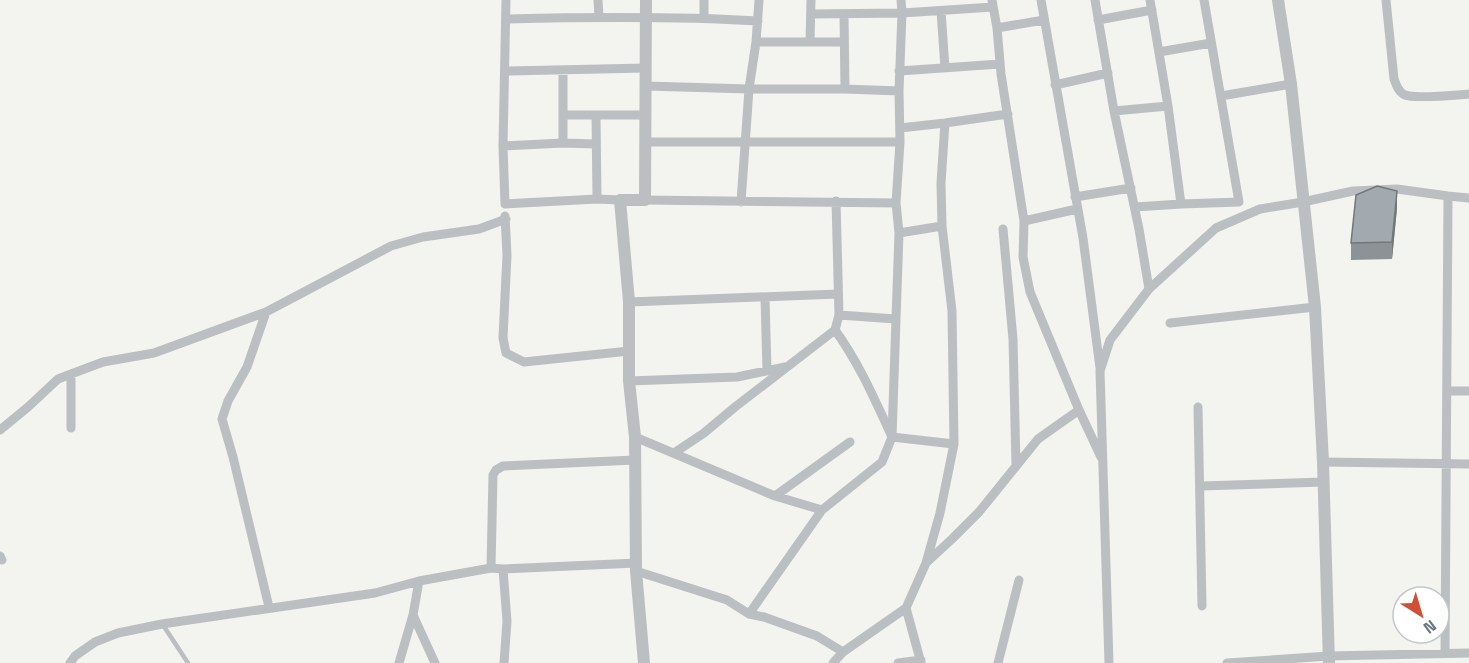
<svg xmlns="http://www.w3.org/2000/svg" width="1469" height="663" viewBox="0 0 1469 663" font-family="'Space Grotesk',sans-serif">
	<style>
		.lines { fill: none; stroke-linecap: round; stroke-linejoin: round }
		.service { stroke: #bbbfc2; stroke-width: 4.5 }
		.minor { stroke: #bbbfc2; stroke-width: 9 }
		.tertiary { stroke: #bbbfc2; stroke-width: 12 }
		.wall { fill: #8c9296 }
		.shaded-wall { fill: #72777a }
		.building { fill: #a3aaaf; stroke: #72777a; stroke-width: 1.5 }
	</style>
	<rect width="100%" height="100%" fill="#f3f3f0"/>
	<g class="lines">
		<path class="service" d="M163 625 188 663"/>
		<path class="minor" d="M506 0 503 146 505 204 597 199 620 200
			M598 0 599 17
			M992 0 997 28 1001 74 1024 221 1023 257 1030 292 1079 410 1101 457
			M1041 0 1083 238 1100 368
			M1095 0 1114 111 1139 229 1149 289
			M1386 0 1394 79C1396 84 1398 92 1405 95 1414 99 1456 95 1469 94
			M941 11 945 68
			M812 14 902 13 993 7
			M844 14 845 89
			M704 18V0
			M506 19C590 17 674 16 758 21
			M1098 20 1152 10
			M997 28 1044 20
			M756 42H844
			M810 42 811 0
			M1159 52 1211 43
			M563 70V143
			M505 71 646 68
			M899 71 1000 64
			M1055 85 1108 73
			M646 86 749 89H845L899 91
			M1221 96 1291 84
			M1114 111 1168 106
			M563 115H646
			M596 115 597 199
			M900 128 945 123 1008 114
			M646 142H900
			M503 146 563 143 596 144
			M1075 197 1131 188
			M645 200 896 203 900 142 899 91 902 13 901 0
			M741 202 749 89 756 42 759 0
			M1181 204 1239 202 1204 0
			M1135 207 1181 204 1168 106 1150 0
			M505 216 507 255 503 338 506 353 524 362 629 351
			M1024 221 1077 209
			M1003 229 1013 339 1016 465
			M899 233 942 226
			M765 297 767 371
			M629 302 838 294
			M266 312 247 367 228 401 222 419 233 457 269 607
			M839 315 896 319 899 233 896 203
			M896 319 892 437 954 444
			M1170 323 1315 307
			M71 374V428
			M629 381 737 377 785 367
			M1447 391H1469
			M1198 407 1202 606
			M0 430 28 407 58 379 71 374 103 362 154 353 266 312 391 246 423 237 479 229 506 219
			M635 437 775 496 822 510
			M674 453 704 433 735 407 835 330 839 315 836 201
			M1323 462 1469 464
			M1201 486 1323 482
			M775 496 850 442
			M0 556 2 560
			M926 563 952 539 979 512 1038 439 1079 410
			M491 568 493 475 496 470 503 466 635 460
			M503 569 507 621 504 663
			M636 571 727 600 749 614 764 617 817 636 843 652
			M749 614 822 510 882 462 892 437C875 400 859 363 835 330
			M413 615 435 663
			M1445 653 1448 196
			M70 663 75 656 95 642 118 633 162 624 375 593 419 581 491 568 503 569 637 563
			M399 663 413 615 419 581
			M833 663 843 652 906 608
			M898 663 921 660
			M921 663 906 608 926 563 940 513 954 444 952 311 942 226 941 183 945 123
			M998 663 1019 580
			M1109 663 1100 371 1110 340 1149 289 1216 228 1260 209 1303 202 1353 191 1397 189 1448 196 1469 198
			M1227 663 1329 656 1469 653"/>
		<path class="tertiary" d="M1278 0 1291 84 1315 307 1323 462 1329 663
			M644 663 636 571 635 437 629 381V302L620 200H645L646 0"/>
	</g>
	<path class="wall" d="M1397 208 1392 259 1351 260V243Z"/>
	<path class="shaded-wall" d="M1397 191V208L1392 259V242Z"/>
	<path class="building" d="M1377 186 1397 191 1392 242 1351 243 1356 195Z"/>
	<g transform="translate(1421 615) rotate(143)"><circle r="28" fill="#ffffff" stroke="#c2c7cb" stroke-width="1.5"/>
	<path d="M0-4.5L10 22L0 15L-10 22Z" fill="#cf5034"/>
	<text y="-9" font-size="16" font-weight="bold" text-anchor="middle" fill="#66747e">N</text>
	</g>
</svg>
